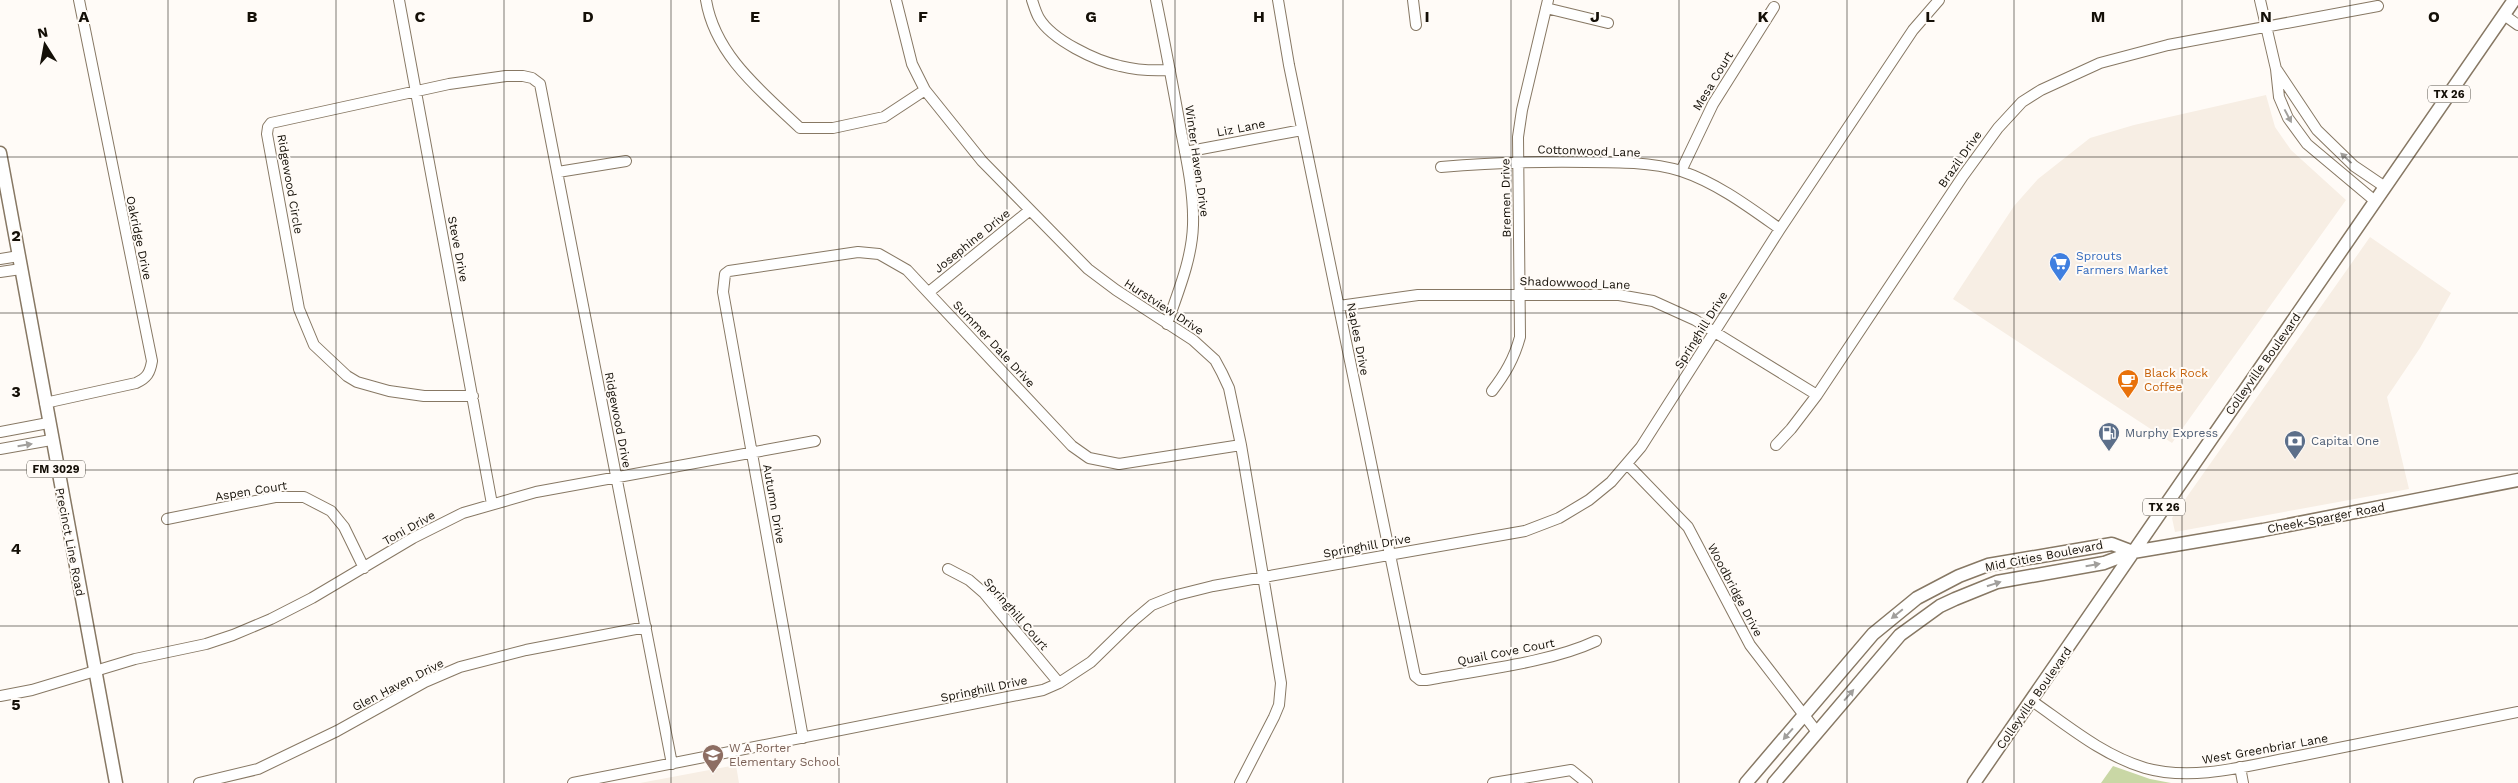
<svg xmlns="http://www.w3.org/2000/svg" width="2518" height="783" viewBox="0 0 2518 783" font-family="'Work Sans',sans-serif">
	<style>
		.built { fill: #f7eee4 }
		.green { fill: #c9d7a5 }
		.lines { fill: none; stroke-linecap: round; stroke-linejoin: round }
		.minor-casing { stroke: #877864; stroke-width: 12 }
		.major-casing { stroke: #877864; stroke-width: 15 }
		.minor { stroke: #fff; stroke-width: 10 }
		.major { stroke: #fff; stroke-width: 12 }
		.oneway { fill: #a19f9c }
		.grid { fill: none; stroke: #140f07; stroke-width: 1; stroke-opacity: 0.55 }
		.labels { text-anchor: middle; stroke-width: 4; stroke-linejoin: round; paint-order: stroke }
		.shield { fill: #fffbf7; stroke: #5a564f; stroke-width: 1 }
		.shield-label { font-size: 11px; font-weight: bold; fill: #140f07 }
		.street-label { font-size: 12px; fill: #140f07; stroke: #fffbf7 }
		.shop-label { font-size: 12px; fill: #366cbe; stroke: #fffbf7; text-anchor: start }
		.food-label { font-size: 12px; fill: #c56008; stroke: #fffbf7; text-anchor: start }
		.service-label { font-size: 12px; fill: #4e5e75; stroke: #fffbf7; text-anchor: start }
		.education-label { font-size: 12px; fill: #785e54; stroke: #fffbf7; text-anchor: start }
		.grid-label { font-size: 16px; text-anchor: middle; font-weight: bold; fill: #140f07; stroke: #fffbf7; stroke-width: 4; stroke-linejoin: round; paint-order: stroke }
	</style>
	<rect width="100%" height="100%" fill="#fffbf7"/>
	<path class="built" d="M2266 95 2275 127 2291 150 2346 200 2172 443 1953 299 2014 206 2038 179 2090 138 2134 125Z
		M2370 237 2451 293 2420 348 2387 397 2409 489 2175 532 2172 518Z
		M736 765 739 783H640Z"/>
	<path class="green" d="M2113 766 2150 779 2171 783H2101Z"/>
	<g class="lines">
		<g class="minor-casing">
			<path id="minor" d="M399 0 492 504
				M706 0C715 55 761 91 800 128H833L884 117 925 90
				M896 0 912 64 925 90 982 161 1088 269 1116 290 1193 340 1215 360 1222 373 1229 388 1241 445 1281 683 1279 705 1274 717 1240 783
				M1032 0C1034 6 1036 13 1039 18 1052 40 1096 61 1120 66 1136 70 1153 71 1170 70
				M1156 0C1165 44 1173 87 1181 131 1187 161 1194 194 1193 225 1192 259 1178 292 1167 324
				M1278 0 1289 65 1415 676 1420 680H1426C1478 670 1549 663 1596 641
				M1413 0 1416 25
				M2260 0 2276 69 2279 97 2288 118 2307 144 2375 201
				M1546 8 1608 23
				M2504 15 2518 25
				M2277 70 2317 130 2354 166 2385 187
				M1185 152 1302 130
				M1441 167C1490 163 1538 161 1586 162 1617 162 1652 162 1681 171 1717 183 1749 207 1780 229
				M1681 171 1713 104 1774 7
				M558 172 626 161
				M0 259 19 256
				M0 272 21 269
				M929 292 1030 210
				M1339 306 1418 295H1619L1653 301 1695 320 1817 395
				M1492 391C1505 374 1514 359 1520 337L1518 137 1522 110 1548 0
				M473 396H424L389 391 357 382 347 376 314 345 299 309 267 134 268 127 271 123 449 84 506 76H523L532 78 540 84 672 764
				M45 403 136 383C147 378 150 373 152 361L79 0
				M0 432 48 423
				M1776 445 1791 429 1817 395 1963 176 1998 128 2022 102 2041 90 2100 63 2168 45 2378 6
				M0 449 51 440
				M1628 465 1688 527 1750 645 1817 732
				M167 519 275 497H304L331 511 344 527 364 568
				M948 569 969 580 984 593 1059 683
				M0 696 32 690 135 659 206 644 233 635 271 619 312 598 413 538 463 513 536 492 815 441
				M2032 701C2068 726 2102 755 2145 768 2194 782 2250 765 2299 756 2372 742 2445 727 2518 712
				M803 738 723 292 725 274 729 271 858 252 879 254 907 270 1072 446 1089 458 1119 464 1241 445
				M2240 767 2243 783
				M199 783 258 769 337 731 425 682 460 667 526 650 646 627
				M573 783 1043 690 1059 683 1091 662 1133 621 1152 605 1177 595 1213 586 1525 531 1559 518 1589 500 1611 482 1641 447 1780 229 1913 30 1939 0
				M1493 783 1571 770 1587 783"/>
		</g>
		<g class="major-casing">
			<path id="major" d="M0 153 116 783
				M1746 783 1873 634 1917 598 1959 576 1988 565 2112 544 2133 552
				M1774 783 1900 635 1940 606 1955 599 1997 582 2104 563 2133 552 2263 530 2518 480
				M1974 783 2514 0"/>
		</g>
		<use href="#minor" class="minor"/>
		<use href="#major" class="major"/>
	</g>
	<defs><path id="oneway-solid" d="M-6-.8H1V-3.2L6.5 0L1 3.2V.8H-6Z" transform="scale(1.25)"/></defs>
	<g class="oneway">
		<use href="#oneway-solid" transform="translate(2288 116) rotate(62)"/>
		<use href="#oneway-solid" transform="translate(2346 158) rotate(-137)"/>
		<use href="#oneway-solid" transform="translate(25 445) rotate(-9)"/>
		<use href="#oneway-solid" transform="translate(2093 565) rotate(-10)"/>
		<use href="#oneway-solid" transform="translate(1994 584) rotate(-18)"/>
		<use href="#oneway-solid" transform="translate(1897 614) rotate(141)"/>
		<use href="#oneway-solid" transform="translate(1849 695) rotate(-49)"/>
		<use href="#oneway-solid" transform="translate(1788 734) rotate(131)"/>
	</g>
	<path class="grid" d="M168 0V783M336 0V783M504 0V783M671 0V783M839 0V783M1007 0V783M1175 0V783M1343 0V783M1511 0V783M1679 0V783M1847 0V783M2014 0V783M2182 0V783M2350 0V783M0 157H2518M0 313H2518M0 470H2518M0 626H2518"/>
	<defs>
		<g id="supermarket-pin" transform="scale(1.125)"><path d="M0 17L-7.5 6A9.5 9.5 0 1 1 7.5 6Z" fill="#3f7fe0" stroke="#fffbf7"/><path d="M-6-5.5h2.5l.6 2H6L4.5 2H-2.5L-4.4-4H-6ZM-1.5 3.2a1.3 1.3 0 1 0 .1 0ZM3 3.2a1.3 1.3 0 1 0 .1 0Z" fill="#fff"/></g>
		<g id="cafe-pin" transform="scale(1.125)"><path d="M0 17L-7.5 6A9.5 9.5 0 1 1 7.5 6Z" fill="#e8710a" stroke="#fffbf7"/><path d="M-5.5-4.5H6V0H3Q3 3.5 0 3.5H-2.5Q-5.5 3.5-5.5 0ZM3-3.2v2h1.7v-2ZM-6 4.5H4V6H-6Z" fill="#fff"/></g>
		<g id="fuel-pin" transform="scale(1.125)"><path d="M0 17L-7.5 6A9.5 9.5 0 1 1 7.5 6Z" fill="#5c6f8a" stroke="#fffbf7"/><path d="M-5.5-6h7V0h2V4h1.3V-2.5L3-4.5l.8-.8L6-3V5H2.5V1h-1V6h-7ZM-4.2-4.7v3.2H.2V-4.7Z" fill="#fff"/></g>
		<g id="bank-pin" transform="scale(1.125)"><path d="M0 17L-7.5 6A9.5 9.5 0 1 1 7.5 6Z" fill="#5c6f8a" stroke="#fffbf7"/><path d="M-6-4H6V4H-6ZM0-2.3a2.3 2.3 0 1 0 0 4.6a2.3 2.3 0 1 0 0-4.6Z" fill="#fff"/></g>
		<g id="school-pin" transform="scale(1.125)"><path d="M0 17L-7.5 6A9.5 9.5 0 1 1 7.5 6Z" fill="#8d6e63" stroke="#fffbf7"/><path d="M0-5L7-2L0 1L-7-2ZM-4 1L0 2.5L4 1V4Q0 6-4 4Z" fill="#fff"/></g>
	</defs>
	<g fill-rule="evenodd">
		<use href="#supermarket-pin" x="2060" y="263"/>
		<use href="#cafe-pin" x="2128" y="380"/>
		<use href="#fuel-pin" x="2109" y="433"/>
		<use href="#bank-pin" x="2295" y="441"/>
		<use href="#school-pin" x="713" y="755"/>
	</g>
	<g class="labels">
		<g class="shield">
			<rect x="2428" y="85.5" width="42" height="17" rx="4"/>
			<rect x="27" y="460.5" width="58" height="17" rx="4"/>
			<rect x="2143" y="498.5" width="42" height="17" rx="4"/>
		</g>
		<g class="shield-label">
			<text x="2449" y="98">TX 26</text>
			<text x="56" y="473">FM 3029</text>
			<text x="2164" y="511">TX 26</text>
		</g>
		<g class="street-label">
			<text transform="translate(1713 81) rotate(-59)" y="4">Mesa Court</text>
			<text transform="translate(1241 128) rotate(-11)" y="4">Liz Lane</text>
			<text transform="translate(1589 151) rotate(2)" y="4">Cottonwood Lane</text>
			<text transform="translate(1960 159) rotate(-55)" y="4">Brazil Drive</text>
			<text transform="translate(1197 161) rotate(82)" y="4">Winter Haven Drive</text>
			<text transform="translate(290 184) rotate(80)" y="4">Ridgewood Circle</text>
			<text transform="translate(1506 198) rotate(-91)" y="4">Bremen Drive</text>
			<text transform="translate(139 238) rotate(78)" y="4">Oakridge Drive</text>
			<text transform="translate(972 241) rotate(-39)" y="4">Josephine Drive</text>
			<text transform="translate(458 249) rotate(79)" y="4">Steve Drive</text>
			<text transform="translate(1575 283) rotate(2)" y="4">Shadowwood Lane</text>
			<text transform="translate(1164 307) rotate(33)" y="4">Hurstview Drive</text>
			<text transform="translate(1701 330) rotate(-58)" y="4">Springhill Drive</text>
			<text transform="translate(1358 339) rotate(79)" y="4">Naples Drive</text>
			<text transform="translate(994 344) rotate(47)" y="4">Summer Dale Drive</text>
			<text transform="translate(2263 364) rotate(-55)" y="4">Colleyville Boulevard</text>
			<text transform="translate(618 420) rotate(79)" y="4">Ridgewood Drive</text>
			<text transform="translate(251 491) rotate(-9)" y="4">Aspen Court</text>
			<text transform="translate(774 504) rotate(80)" y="4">Autumn Drive</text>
			<text transform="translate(2326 518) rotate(-11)" y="4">Cheek-Sparger Road</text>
			<text transform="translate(409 528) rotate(-29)" y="4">Toni Drive</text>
			<text transform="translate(70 542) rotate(79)" y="4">Precinct Line Road</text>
			<text transform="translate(1367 546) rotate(-10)" y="4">Springhill Drive</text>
			<text transform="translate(2044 556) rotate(-11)" y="4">Mid Cities Boulevard</text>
			<text transform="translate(1735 590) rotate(62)" y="4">Woodbridge Drive</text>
			<text transform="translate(1016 614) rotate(49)" y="4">Springhill Court</text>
			<text transform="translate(1506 652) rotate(-11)" y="4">Quail Cove Court</text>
			<text transform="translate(398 685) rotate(-27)" y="4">Glen Haven Drive</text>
			<text transform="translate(984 689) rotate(-12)" y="4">Springhill Drive</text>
			<text transform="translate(2034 698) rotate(-55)" y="4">Colleyville Boulevard</text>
			<text transform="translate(2265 749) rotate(-10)" y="4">West Greenbriar Lane</text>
		</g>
		<g class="shop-label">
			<text x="2076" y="260">Sprouts<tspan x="2076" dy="14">Farmers Market</tspan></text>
		</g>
		<g class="food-label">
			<text x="2144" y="377">Black Rock<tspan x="2144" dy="14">Coffee</tspan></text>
		</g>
		<g class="service-label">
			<text x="2125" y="437">Murphy Express</text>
			<text x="2311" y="445">Capital One</text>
		</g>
		<g class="education-label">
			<text x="729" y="752">W A Porter<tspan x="729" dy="14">Elementary School</tspan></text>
		</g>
	</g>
	<g class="grid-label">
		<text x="84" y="22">A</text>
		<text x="252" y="22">B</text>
		<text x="420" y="22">C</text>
		<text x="588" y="22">D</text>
		<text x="755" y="22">E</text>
		<text x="923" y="22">F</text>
		<text x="1091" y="22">G</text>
		<text x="1259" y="22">H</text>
		<text x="1427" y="22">I</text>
		<text x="1595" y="22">J</text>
		<text x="1763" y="22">K</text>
		<text x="1930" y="22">L</text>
		<text x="2098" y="22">M</text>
		<text x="2266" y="22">N</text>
		<text x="2434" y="22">O</text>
		<text x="16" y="241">2</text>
		<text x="16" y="397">3</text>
		<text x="16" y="554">4</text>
		<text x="16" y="710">5</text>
	</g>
	<g transform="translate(45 45) rotate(349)" stroke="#fffbf7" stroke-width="4" paint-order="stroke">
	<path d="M0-4L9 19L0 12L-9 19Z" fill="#140f07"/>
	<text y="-8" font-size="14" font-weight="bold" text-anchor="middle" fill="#140f07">N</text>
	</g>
</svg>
